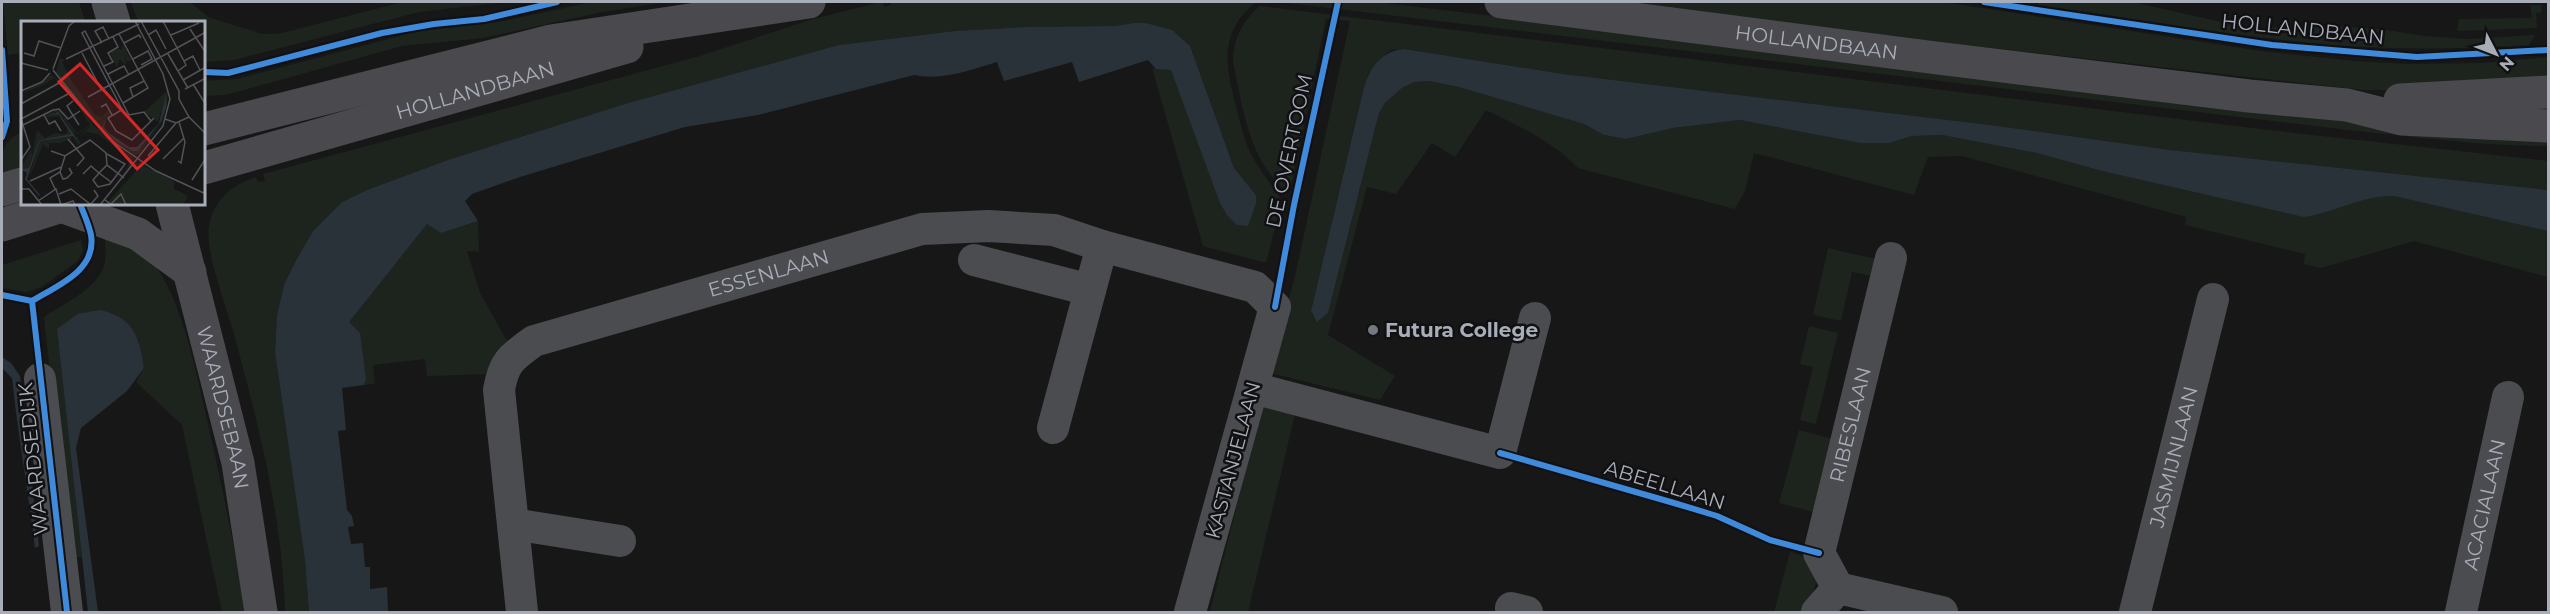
<svg xmlns="http://www.w3.org/2000/svg" width="2550" height="614" viewBox="0 0 2550 614" font-family="Montserrat,sans-serif">
	<style>
		.green { fill: #1d241e }
		.water { fill: #2a3239 }
		.lines { fill: none; stroke-linecap: round; stroke-linejoin: round }
		.minor { stroke: #4b4c50; stroke-width: 32 }
		.tertiary { stroke: #4b4c50; stroke-width: 33 }
		.secondary { stroke: #4a4a4e; stroke-width: 33 }
		.cycleway-casing { stroke: #111113; stroke-width: 10 }
		.cycleway { stroke: #408adc; stroke-width: 6 }
		.poi-dot { fill: #757880; stroke: #111113; stroke-width: 2 }
		.labels { text-anchor: middle; stroke-width: 5; stroke-linejoin: round; paint-order: stroke }
		.street-label { font-size: 20px; fill: #a8adb8; stroke: #111113 }
		.poi-label { font-size: 20px; font-weight: bold; fill: #a8adb8; stroke: #111113; text-anchor: start }
		.inset-road { fill: none; stroke: #515357; stroke-width: 1.5 }
		.view { fill: #d62828; fill-opacity: 0.15; stroke: #d62828; stroke-width: 3 }
		.inset-edge { fill: none; stroke: #a8adb8; stroke-width: 3 }
	</style>
	<rect width="100%" height="100%" fill="#171717"/>
	<path class="green" d="M3 2H79L85 22H22V80L20 53 8 55Z
		M131 2H190L208 17 262 34H278L403 2H507L419 12 234 60 204 62V22H138Z
		M592 2H667L602 12 483 38 402 46 226 95 204 96V81L237 79 419 31 499 22Z
		M880 2H883L884 7 891 5 890 2H1257C1217 31 1226 69 1237 110 1241 125 1244 140 1251 154 1260 171 1272 185 1282 201L1266 263 1203 246 1152 68 1171 70 1227 215 1256 195 1234 168 1190 46 1172 31 1146 23H1134L1115 26 1026 27 955 31 839 45 628 103 448 160 367 190 342 202 313 231 284 285 277 315 275 352 305 560 309 612H285C283 522 260 432 237 345 230 316 204 252 209 226 213 201 232 184 256 177L258 182 265 181 263 174 700 56 810 20Z
		M1280 2H1376L1963 72 2548 135V146C2482 146 2415 137 2348 130Z
		M1623 2H1943L2261 51 2354 61 2408 64 2481 63 2548 57V85L2440 90H2364L1965 45Z
		M2037 2 2137 3 2248 28 2333 26 2381 29 2424 36 2468 39 2535 35 2529 45C2464 49 2398 50 2333 45 2238 37 2144 20 2051 7L2039 5Z
		M2530 5H2541L2542 12 2536 13 2537 28 2457 31 2459 19 2532 18Z
		M1260 6 2260 129 2548 161V190L2170 150 1990 125 1563 74 1404 49 1391 50 1384 55 1368 75 1364 87 1311 311 1312 315 1328 313 1379 113 1385 103 1402 88 1414 82 1429 81 1459 87 1584 124 1604 135 1626 139 1673 128 1740 120 1889 143 1912 136 1942 135 2037 153 2102 171 2303 217 2379 195 2394 196 2548 231V277L2414 241 2321 268 2304 264 2305 254 2185 225 2186 217 1962 156 1928 157 1914 195 1754 153 1745 191 1735 209 1578 168C1551 140 1520 127 1486 110L1455 157 1432 143 1396 194 1367 187 1328 335 1395 376 1380 400 1270 373 1296 272 1350 21 1326 19 1291 187 1285 190C1248 158 1243 107 1233 62 1233 39 1243 20 1260 6Z
		M22 132V167L2 173C1 153 2 141 22 132Z
		M478 221 479 252 467 251 480 293 507 341 495 353 487 374 427 376 425 359 373 365 375 384 364 385 366 380 348 322 427 224 441 233Z
		M105 236C118 242 140 248 150 259 178 290 193 358 202 398 219 469 233 541 246 612H222L182 425 136 382 144 368 138 341 57 329 82 557H70L44 317C63 304 93 291 103 269 107 259 105 246 105 236Z
		M81 240 83 250 78 261 40 288 26 292 2 288V265Z
		M1828 248 1880 260 1876 277 1852 272 1841 321 1813 315Z
		M1809 326 1838 333 1816 424 1800 420 1813 367 1800 364Z
		M1264 397 1297 406 1248 612H1210Z
		M1799 430 1836 440 1817 513 1779 503Z
		M1790 552C1829 561 1818 589 1801 612H1774Z"/>
	<path class="water" d="M1134 23H1146L1172 30 1190 46 1234 168 1256 195V203L1248 226 1237 225 1227 215 1220 203 1171 70 1156 69 1148 60 1079 82 1072 62 1004 81 997 62C970 70 942 81 914 75L758 115 685 127 520 177 472 194 465 201 478 221 441 233 427 224 349 322 360 333 366 380 364 385 342 388 346 430 338 431 347 510 352 516 354 526 348 527 351 544 363 543 365 567H370V589L387 587 388 612H309L305 560 275 352 277 315 284 285 298 257 313 231 342 202 367 190 448 160 628 103 839 45 955 31 1026 27 1115 26Z
		M1404 49 1563 74 1990 125 2170 150 2548 190V231L2394 196C2362 195 2334 213 2303 217L2102 171 2037 153 1942 135 1912 136 1889 143H1861L1740 120 1673 128 1626 139 1604 135 1584 124 1459 87 1429 81 1414 82 1402 88 1385 103 1379 113 1328 313 1317 322 1311 311 1364 87C1371 66 1382 51 1404 49Z
		M100 310C134 318 139 336 144 368L127 391 81 428 76 448 98 612H88L57 329 78 314Z
		M2 357 11 363 20 376 39 546 35 548C28 491 18 435 12 378L2 368Z"/>
	<g class="lines">
		<g class="minor">
			<path d="M974 260 1090 290"/>
			<path d="M40 379 67 612"/>
			<path d="M1253 388 1500 453 1535 318"/>
			<path d="M1053 428 1102 246"/>
			<path d="M513 524 620 541"/>
			<path id="s1" d="M1838 588 1819 553 1891 258"/>
			<path d="M1838 588 1942 612"/>
			<path d="M1511 608 1527 612"/>
			<path id="s2" d="M522 612 499 390C504 361 511 358 534 341L922 229 989 226 1054 230 1102 246 1255 287 1275 307 1190 612"/>
			<path d="M1817 612 1838 588"/>
			<path id="s3" d="M2135 612 2213 299"/>
			<path id="s4" d="M2461 612 2508 397"/>
		</g>
		<path class="tertiary" d="M108 2 114 22"/>
		<g class="secondary">
			<path id="s5" d="M1501 2 1937 58 2249 96 2347 105 2402 119 2548 126"/>
			<path d="M2400 100 2548 92"/>
			<path d="M204 129 551 41 809 2"/>
			<path id="s6" d="M204 168 627 47"/>
			<path d="M2 190 22 184"/>
			<path id="s7" d="M172 204 238 463 261 612"/>
			<path d="M61 206 138 234 190 272"/>
			<path d="M2 225 68 204"/>
		</g>
		<g class="cycleway-casing">
			<path id="cycleway" d="M1984 2 2272 45 2417 57 2548 50
				M2 50 7 121 2 137
				M204 72 228 73 382 33 434 24 484 19 557 2
				M2 295 32 301C56 286 97 271 91 235 89 225 84 214 80 204
				M32 301 67 612
				M1275 307 1294 205 1338 2
				M1500 453 1674 503 1717 516 1770 540 1819 553"/>
		</g>
		<use href="#cycleway" class="cycleway"/>
	</g>
	<circle class="poi-dot" cx="1373" cy="330" r="6"/>
	<g class="labels">
		<g class="street-label">
			<text transform="translate(2303 29) rotate(6)" y="7">HOLLANDBAAN</text>
			<text dy="7" stroke="none"><textPath href="#s5" startOffset="318">HOLLANDBAAN</textPath></text>
			<text dy="7" stroke="none"><textPath href="#s6" startOffset="282">HOLLANDBAAN</textPath></text>
			<text transform="translate(1289 151) rotate(-78)" y="7">DE OVERTOOM</text>
			<text dy="7" stroke="none"><textPath href="#s2" startOffset="530">ESSENLAAN</textPath></text>
			<text dy="7" stroke="none"><textPath href="#s7" startOffset="210">WAARDSEBAAN</textPath></text>
			<text dy="7" stroke="none"><textPath href="#s1" startOffset="172">RIBESLAAN</textPath></text>
			<text dy="7" stroke="none"><textPath href="#s3" startOffset="160">JASMIJNLAAN</textPath></text>
			<text transform="translate(33 459) rotate(-96)" y="7">WAARDSEDIJK</text>
			<text transform="translate(1233 460) rotate(-75)" y="7">KASTANJELAAN</text>
			<text transform="translate(1665 485) rotate(17)" y="7">ABEELLAAN</text>
			<text dy="7" stroke="none"><textPath href="#s4" startOffset="110">ACACIALAAN</textPath></text>
		</g>
		<g class="poi-label">
			<text x="1385" y="337">Futura College</text>
		</g>
	</g>
	<g transform="translate(21 21)">
		<rect width="184" height="184" fill="#171717"/>
		<path d="M102 24 110 39 107 41 101 32 106 42 103 43 99 38 96 47 89 31 97 27 100 29ZM39 37 44 39 41 41 50 59 74 94 81 96 87 89 90 93 76 102 86 97 82 108 112 130 119 128 138 104 145 87V73L137 101 123 91 147 69 146 85 141 101 118 133 114 134 82 112 35 51ZM33 53 47 65 72 104 112 137V143L104 155 109 137 77 113 65 111 57 116 71 104 56 113 53 110 54 114 39 93 34 91 27 96 35 93H37L49 110 50 113 18 119 8 147 0 148 10 128 11 134 16 109 24 117 33 112 45 113 47 108 38 95 26 97 25 94 37 88 56 112 69 104 54 79 33 57 22 64 0 73 30 54 40 61ZM52 115 50 117 53 116 57 122 55 115 60 122 57 124 52 117 39 122H28V128L22 123 7 160 19 120ZM121 144 153 160V168L167 175 162 184H84Z" fill="#1d241e"/>
		<path d="M145 73V87L140 100 117 130H111L94 120 81 106 85 99 83 106 88 112 108 126H116L138 102ZM37 91 59 122 52 115 19 120 6 158 19 174 30 166 18 175 4 158 6 152 0 148 8 147 18 119 50 113 37 93 26 95Z" fill="#2a3239"/>
		<path class="inset-road" d="M114 0 142 53 149 78 142 105 116 138M120 0 158 70V78L168 96 185 113M142 0 165 44 157 50M169 8 185 32M98 13 127 67 102 82M127 14 135 9 145 28M150 14 178 2M81 22 74 10 82 6 88 18M103 22 118 14 120 17M3 32 13 35 18 20 40 27M61 32 80 68M147 33 167 67M45 38 118 3M112 38 127 30 131 38 120 44M163 40 172 35 179 49M0 42 27 49M83 45 92 41 87 32 97 26 92 16M32 48 48 5 54 0M32 49 87 117 135 150 185 173M87 53 103 45 108 54M162 59 185 46M172 63 185 84M164 68 185 57M0 70 21 61 29 52M67 76 185 11M112 76 109 67 123 60M52 80 46 85 58 104M0 83 38 62M80 86 85 83 91 94M101 88 61 12 64 10 108 94 123 91 130 100M102 88 87 97 95 110 111 119 133 97M32 89 38 88 47 98 59 90M23 94 28 103 34 100 40 110M0 98 47 73M0 98 9 126 0 139M144 98 155 102 168 96M0 105 32 89M47 118 63 137 56 145M30 130 44 135 69 119 85 132 86 144 103 157M127 135 155 102M142 138 163 117M157 140 160 142 164 121 158 101M86 144 78 152 90 161M39 151 42 158 46 157 51 152 48 147M62 153 70 145 78 152 72 159 77 166 89 163 104 143 86 133M171 159 185 137M9 160 40 146M0 168H8L21 184M34 168 29 157 39 151 44 135M38 173 50 168 69 183M84 179 90 183 100 173 105 184M17 180 35 168 40 184 52 180 54 184M69 184 77 175 73 169M79 184 116 138"/>
		<path class="view" d="M59 43 137 129 116 148 38 61Z"/>
		<rect width="184" height="184" class="inset-edge"/>
	</g>
	<rect width="2550" height="614" fill="none" stroke="#a8adb8" stroke-width="6"/>
	<g transform="translate(2496 54) rotate(132)" stroke="#111113" stroke-width="4.5" paint-order="stroke">
	<path d="M0-4.5L10 22L0 15L-10 22Z" fill="#a8adb8"/>
	<text y="-9" font-size="16" font-weight="bold" text-anchor="middle" fill="#a8adb8">N</text>
	</g>
</svg>
